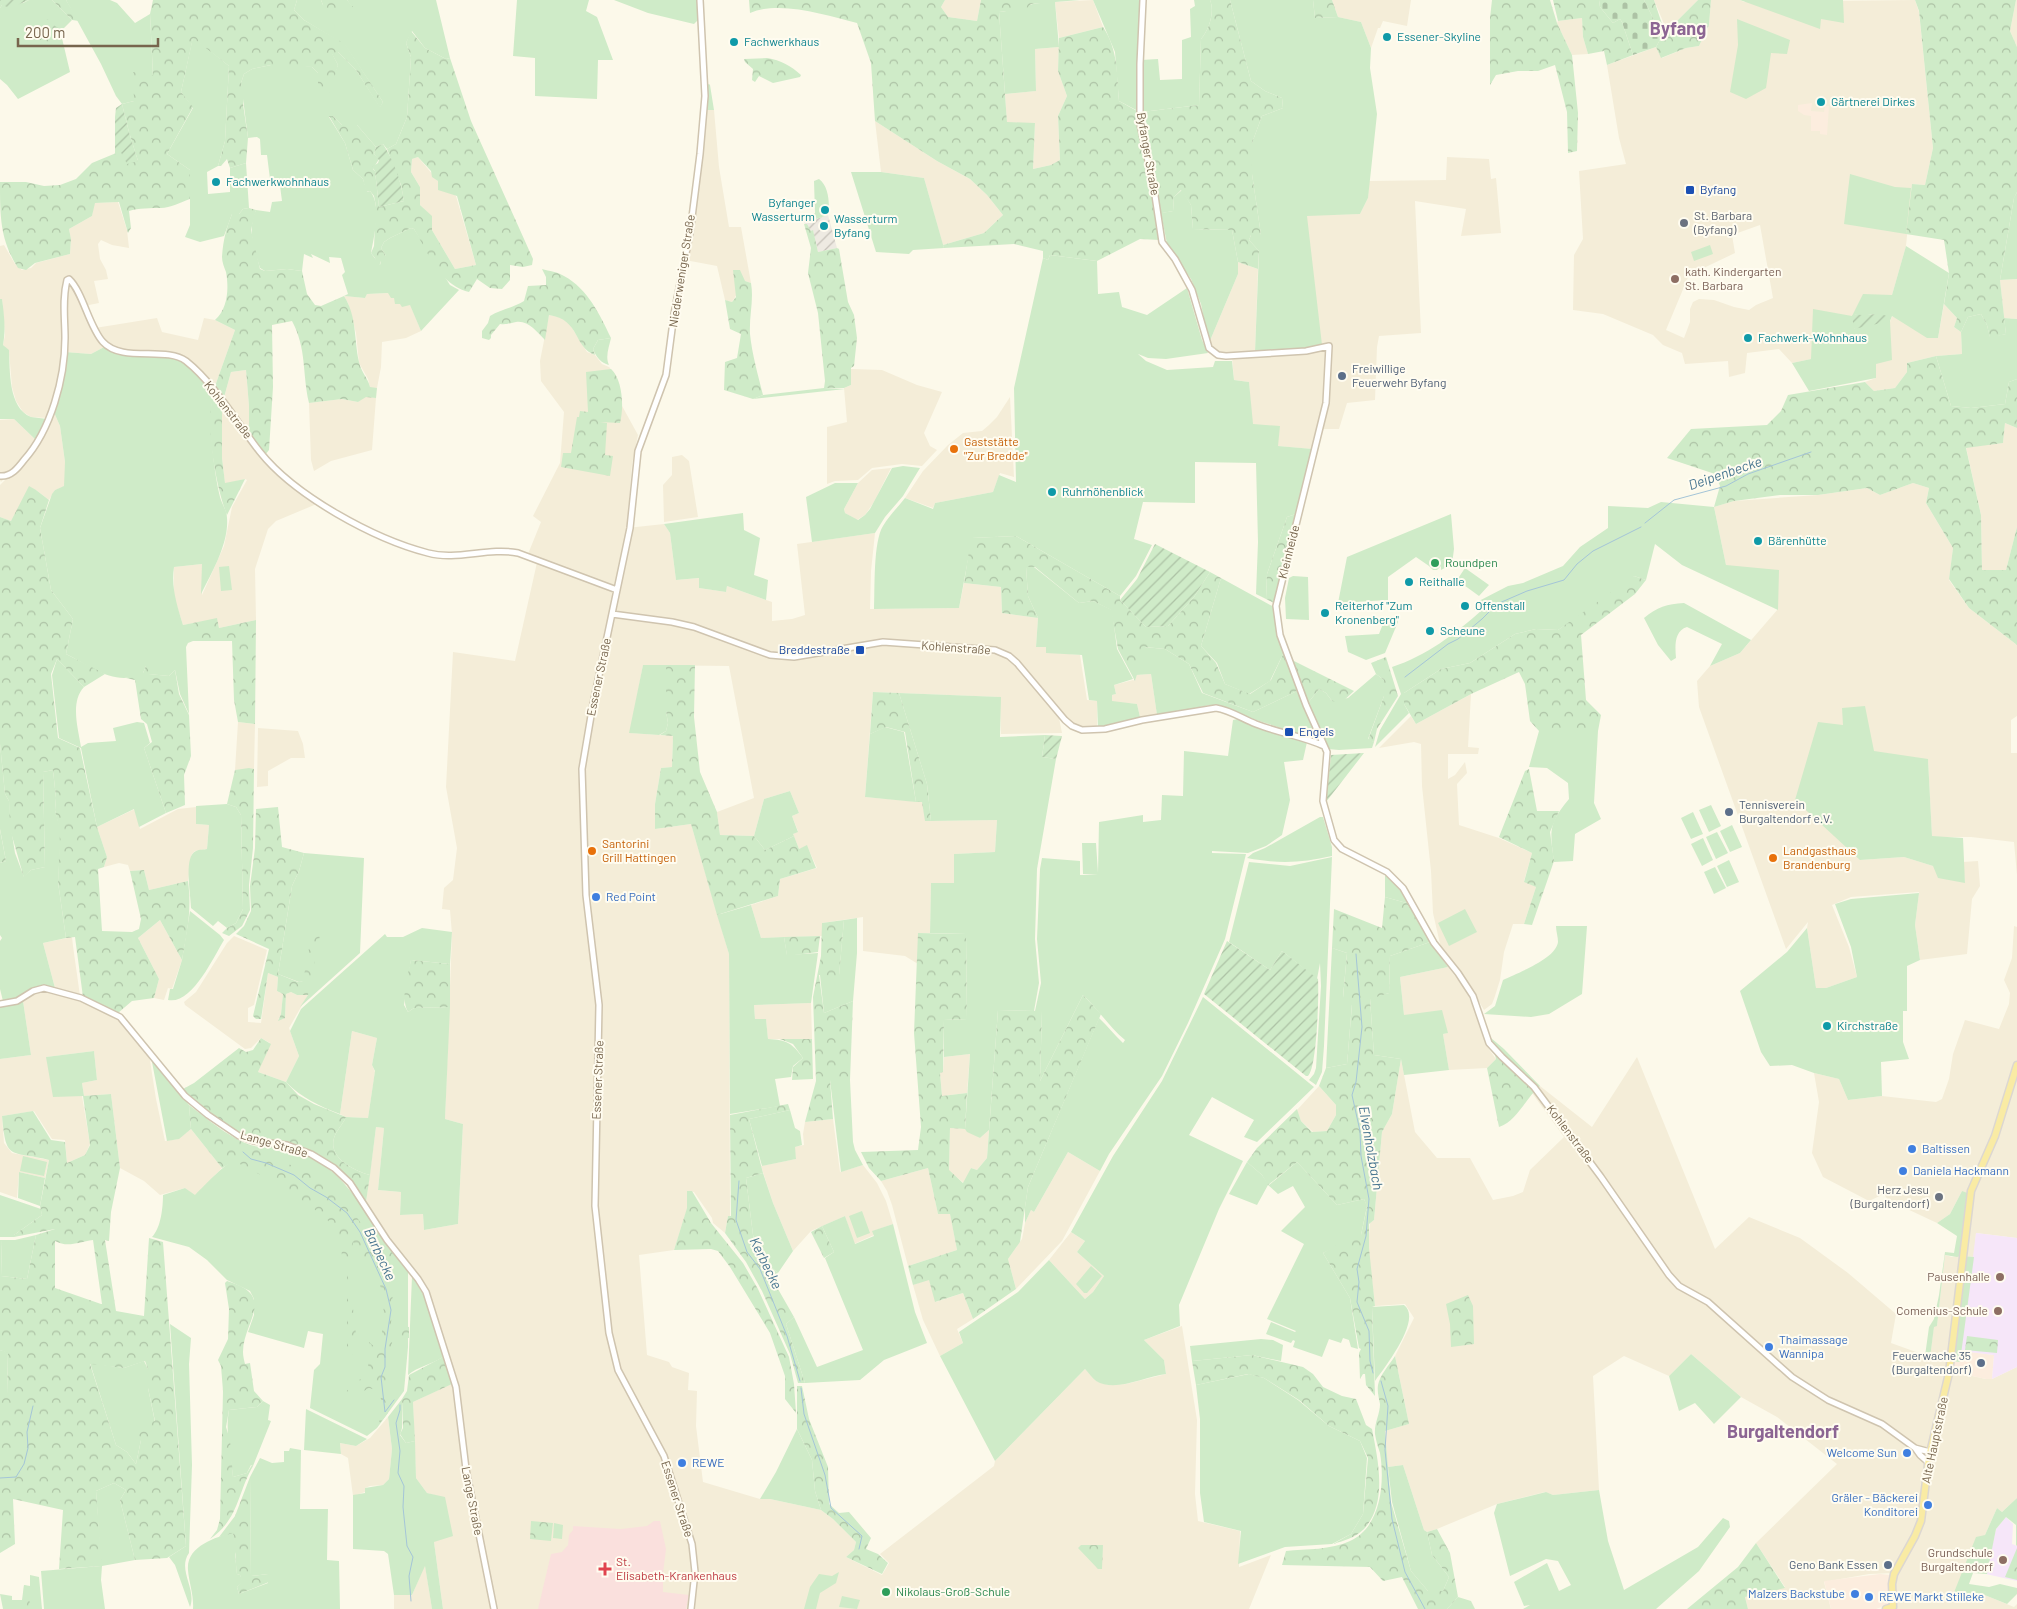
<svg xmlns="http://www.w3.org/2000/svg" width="2017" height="1609" viewBox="0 0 2017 1609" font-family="Barlow,sans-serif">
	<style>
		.residential { fill: #f4edd8; fill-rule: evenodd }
		.commercial { fill: #fcedde }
		.industrial { fill: url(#industrial-furrows) }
		.education { fill: #f6e6f9 }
		.medical { fill: #fae0dd }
		.grass { fill: #cfebc8; fill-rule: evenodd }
		.forest { fill: url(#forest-crowns); fill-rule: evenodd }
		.cemetery { fill: url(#cemetery-stones) }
		.garden { fill: url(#garden-furrows) }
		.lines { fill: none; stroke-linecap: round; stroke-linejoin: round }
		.stream { stroke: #a4c5d8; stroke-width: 1 }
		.minor-casing { stroke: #cfc4af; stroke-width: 8 }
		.major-casing { stroke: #dcd7d1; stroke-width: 9 }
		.minor { stroke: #fff; stroke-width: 5 }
		.major { stroke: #f9eba4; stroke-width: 6 }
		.culture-dot { fill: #0f9aa8; stroke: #fffcf0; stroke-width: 2 }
		.transit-dot { fill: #1a4fb4; stroke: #fffcf0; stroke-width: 2 }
		.worship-dot { fill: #6b7280; stroke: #fffcf0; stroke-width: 2 }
		.education-dot { fill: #8d6e63; stroke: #fffcf0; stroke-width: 2 }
		.service-dot { fill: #5c6f8a; stroke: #fffcf0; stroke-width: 2 }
		.food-dot { fill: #e8710a; stroke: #fffcf0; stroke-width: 2 }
		.leisure-dot { fill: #2e9e5b; stroke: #fffcf0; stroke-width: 2 }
		.shop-dot { fill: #3f7fe0; stroke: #fffcf0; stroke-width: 2 }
		.health-dot { fill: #e0444e; stroke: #fffcf0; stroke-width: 2 }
		.labels { text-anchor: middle; stroke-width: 4; stroke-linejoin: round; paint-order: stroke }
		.culture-label { font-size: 12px; fill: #0d838f; stroke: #fffcf0; text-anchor: start }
		.street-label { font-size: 12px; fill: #77654d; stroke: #fffcf0 }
		.transit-label { font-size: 12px; fill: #164399; stroke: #fffcf0; text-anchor: start }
		.worship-label { font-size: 12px; fill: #5b616d; stroke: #fffcf0; text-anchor: start }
		.education-label { font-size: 12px; fill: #785e54; stroke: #fffcf0; text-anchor: end }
		.service-label { font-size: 12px; fill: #4e5e75; stroke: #fffcf0; text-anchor: start }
		.food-label { font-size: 12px; fill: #c56008; stroke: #fffcf0; text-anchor: start }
		.leisure-label { font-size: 12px; fill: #27864d; stroke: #fffcf0; text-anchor: start }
		.shop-label { font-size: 12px; fill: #366cbe; stroke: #fffcf0; text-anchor: start }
		.health-label { font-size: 12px; fill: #be3a42; stroke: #fffcf0; text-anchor: start }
		.water-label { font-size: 14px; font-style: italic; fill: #4a7791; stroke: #fffcf0 }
		.district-label { font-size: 18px; font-weight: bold; fill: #8c6593; stroke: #fffcf0 }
	</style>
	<defs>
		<pattern id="industrial-furrows" width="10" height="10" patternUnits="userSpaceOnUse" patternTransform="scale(1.25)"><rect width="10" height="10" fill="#eeeae2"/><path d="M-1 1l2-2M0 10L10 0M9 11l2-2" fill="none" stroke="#c6c1b9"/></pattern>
		<pattern id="forest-crowns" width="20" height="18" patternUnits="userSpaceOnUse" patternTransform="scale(1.25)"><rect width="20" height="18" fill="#cfebc8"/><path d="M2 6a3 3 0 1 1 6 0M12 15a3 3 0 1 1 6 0" fill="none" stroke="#adc2a5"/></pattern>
		<pattern id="cemetery-stones" width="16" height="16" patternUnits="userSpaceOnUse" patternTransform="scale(1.25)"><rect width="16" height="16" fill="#cfebc8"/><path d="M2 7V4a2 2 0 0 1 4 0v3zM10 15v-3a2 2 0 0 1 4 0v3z" fill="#adc2a5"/></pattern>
		<pattern id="garden-furrows" width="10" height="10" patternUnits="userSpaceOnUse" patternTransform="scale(1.25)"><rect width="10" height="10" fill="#cfebc8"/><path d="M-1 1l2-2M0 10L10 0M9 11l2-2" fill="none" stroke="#adc2a5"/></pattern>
	</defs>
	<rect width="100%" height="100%" fill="#fcf9ea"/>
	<path class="residential" d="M945 0H981L977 21 948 17 941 7Z
		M1093 0 1103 27 1059 38 1055 2Z
		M1332 0H1411L1407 26 1383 21 1380 28H1378L1371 48 1361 22 1338 17Z
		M1654 0H1698L1667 31Z
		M1711 0H1740L1744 2 1915 0 1919 12 1933 148 1925 185 1912 184 1906 246 1892 295 1852 316 1811 359 1792 363 1779 349 1747 353 1745 373 1729 377 1728 361 1685 364 1682 353 1663 345 1653 335 1603 314 1573 310 1574 255 1583 239 1579 171 1626 164 1619 138 1607 65 1656 47 1662 58 1686 48 1699 46 1709 25ZM1760 225 1773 298 1756 305 1749 310 1734 307 1714 300 1699 299 1693 302 1690 309V322L1684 338 1666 330 1689 275 1735 253 1732 235Z
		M2016 0H2017V47L2010 31Z
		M1582 18 1583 37 1588 54 1572 55 1557 23 1558 21Z
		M1059 47 1058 71 1067 96 1058 116 1060 160 1051 165 1033 169 1035 124 1007 123 1005 94 1036 91 1035 49Z
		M705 110H714L719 167 729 227H741L751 283 745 281 732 302 725 300 717 266 685 260Z
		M875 121 937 161 970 179 987 195 1003 215 984 233 943 245 924 178 881 172Z
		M418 157 438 181 456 196 476 265 455 269 432 230 431 216 420 205V187L411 172 412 159Z
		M1447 157 1489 159 1491 179 1496 178 1501 233 1461 236 1466 209 1415 201 1421 333 1379 336 1377 347 1375 400 1347 403 1339 429H1319L1313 449 1277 446 1252 425 1249 382 1234 380 1232 356 1212 353 1209 343 1238 274V262L1258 269 1255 352 1307 215 1360 214 1368 198 1369 181 1446 180Z
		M118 202 127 230 129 248 112 245 101 240 98 244 100 259 106 270 108 279 94 281 99 303 84 306 72 282 98 336 106 346 91 354 65 352V289L64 340 56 389 47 418 31 417 23 412 16 401 12 387 9 351 3 345 5 335 2 299H0V246L4 245 15 264 22 270 31 268 36 263 70 254 71 240 69 229 92 216 94 203Z
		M2017 279V319L2004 318 2000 280Z
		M389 293 400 304H410L421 331 406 338 382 342 381 367 377 388H370L368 379 359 363 356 333 348 303 344 296 365 298 367 294Z
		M1944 304 1957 318 1954 327 1961 332 1962 354 1936 356 1907 363V372L1895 388 1874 391 1865 382 1876 378V364L1892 316 1938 338Z
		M549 315 559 317 569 323 587 352 595 355 602 364 609 367 615 374 621 404 638 435 632 464 627 528 664 524 670 533 676 580 700 578 699 588 726 592 727 586 772 602V621L792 619 805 615 797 544 875 533 871 571 870 609 959 608 964 583 1001 587 1002 613 1038 618 1036 647H1046V652L1080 655 1087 700 1097 701V730L1082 728 1071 723 1053 701 1048 703 1059 718 1062 733 1001 734 1000 697 873 692 865 797 922 802 926 821 997 820 995 852 954 854V883H931L930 933H918V964L905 956 863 951V917L822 923V936L761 938 751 905 778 896 780 879 817 868 807 846 799 849 793 834 798 831 792 816 799 813 790 791 764 799 754 836 720 835 717 812 754 798 729 666 643 665 630 733 673 736 672 767 661 768 655 804V829L691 824 729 954 730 1216H728L725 1233 713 1223 712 1218 694 1192 688 1191 687 1209 674 1250 639 1255 647 1355 669 1362 672 1367 689 1373 688 1390 697 1391 696 1426 703 1482 760 1499H770L821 1510 833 1519 856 1542 854 1550 846 1557 882 1575 889 1563 880 1554 994 1466 995 1461 1085 1369 1096 1381 1109 1385 1126 1384 1166 1374 1164 1360 1144 1340 1182 1326 1197 1420 1195 1494 1198 1521 1240 1531 1239 1567 1271 1555 1249 1609H443L434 1542 445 1498 427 1493 416 1478 413 1402 455 1382 426 1285 398 1250 366 1202 376 1127 384 1128 378 1190 401 1192 400 1215 423 1214 424 1230 458 1224 463 1124 445 1119 452 934 450 910 442 909 444 888 453 880 457 848 446 787 453 652 515 661 538 558 528 554 541 522 533 516 560 463 564 412 541 381 540 361Z
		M157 318 162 332 198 340 204 318 215 320 235 330 214 389 150 354 115 349 105 344 95 328Z
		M851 369 882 370 917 385 942 392 924 433 930 446 937 450 922 466 902 464 872 468 858 480 835 481 827 484V427L847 422 844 388 851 385Z
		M246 370 249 406V425L244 429 223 401 231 372Z
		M366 396 376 398 372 450 331 461 314 471 311 460 309 403 342 399 358 402Z
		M1010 397 1014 477 1000 473 993 492 935 503 933 508 905 498 923 471 948 445 963 433 982 431 989 425 997 417Z
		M222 403 273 466 319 503 276 521 268 529 255 569 256 620 219 628 217 619 183 625 174 597V567L202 564V595L224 546 232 507 247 480 245 479 225 484 222 458Z
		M53 410 60 426 65 462V486L55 490 49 500 36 490 11 521 0 517V485L32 453Z
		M14 419 37 441 30 451 1 482 0 480V420Z
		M2005 423 2017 428V527L2006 570H1982L1981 515 1966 447 2003 443Z
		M682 455 689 461 698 517 664 522 663 485 672 475V457Z
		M891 468 874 502 865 515 857 520 845 513 844 509 858 483 872 470Z
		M1913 483 1929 488 1926 503 1953 548 1949 580 1969 608 2017 645V716L2011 720V753H2017V875L2014 842 1971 837H1932L1928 759 1860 860 1904 857 1933 866 1965 882 1963 862 1978 861 1980 886 1972 899 1967 954 1920 960 1915 925 1919 892 1851 897 1832 905 1849 947 1857 977 1826 988H1816L1807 928 1808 922 1786 949 1699 707 1697 681 1710 666 1740 653 1778 609 1726 565 1714 507 1734 501 1818 495 1867 488 1880 495Z
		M1151 674 1157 715 1140 717 1137 704 1112 702V695L1116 694 1114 685 1133 680 1135 681 1136 675Z
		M1471 694 1468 747 1479 748 1478 754H1448V779L1455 775 1465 762 1467 773 1457 784 1459 825 1499 838 1532 853 1524 881 1536 887 1524 924H1513L1504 952 1500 980 1495 996 1492 1004 1484 1010 1467 981 1441 948 1433 913 1431 871 1422 786 1421 744 1414 742 1379 748 1411 716 1416 724Z
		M238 722 255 724 254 769 235 770Z
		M258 728 298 731 303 744 305 758H291L268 771V786L257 787Z
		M196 807V824L209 825 207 849 195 851 192 854 188 881 149 890 144 870 130 871 128 865 119 863 104 867 107 857 97 827 135 809 140 829 178 809Z
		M160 920 182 960 172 989 168 988 164 1000 154 998 159 979 138 938Z
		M2014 926 2017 927V1238L1976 1233 1974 1257 1963 1256 1950 1371 1986 1379H1992L2017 1367V1498L2002 1512 1997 1508 1985 1535 1961 1577 1954 1595 1982 1594 2014 1607 2017 1604V1609H1889L1893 1607 1894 1573 1869 1574 1824 1582 1831 1609H1748L1745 1597 1785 1587 1756 1543 1837 1464 1777 1417 1741 1397 1691 1354 1669 1376 1624 1356 1593 1376 1599 1490 1553 1495 1545 1492 1497 1504 1437 1529 1427 1532 1424 1530 1403 1465 1388 1467 1385 1431 1409 1424 1395 1356 1414 1318 1405 1304 1375 1306 1368 1248 1370 1223 1374 1220 1382 1132 1392 1114 1401 1059 1415 1132 1437 1158H1470L1493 1200 1513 1196 1523 1192 1530 1170 1564 1137 1532 1093 1540 1086 1592 1127 1637 1057 1715 1249 1749 1217 1800 1238 1848 1273 1896 1314 1891 1343 1930 1357 1934 1326H1937L1945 1255 1952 1257 1963 1255 1962 1191 1950 1214 1937 1223 1888 1200 1884 1194 1869 1201 1823 1177 1812 1153 1819 1102 1814 1073 1839 1079 1848 1100 1882 1096 1936 1102 1942 1099 1949 1079 1953 1054 1965 1020 1999 1029 2009 1004 2010 993 2004 980 2012 958Z
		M234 936 267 950 254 1005 248 1008V1022L261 1023 268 973 278 977 277 991 283 994 281 1014 278 1020 285 1018 286 994 291 992 297 995H308L289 1028 299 1056 286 1082 258 1072 270 1043 261 1038 251 1048 245 1049 185 1005 184 1002 196 992 227 943Z
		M72 937 73 946 80 996 55 988 43 943Z
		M1448 967 1464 988 1478 1015 1486 1045 1496 1059 1487 1068 1449 1070 1443 1034 1447 1033 1404 1015 1400 977Z
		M45 991 79 999 119 1019 149 1054 156 1099 165 1141 178 1139 191 1129 222 1168 195 1196 185 1188 160 1195 144 1181 120 1168 111 1094 84 1096 82 1083 97 1080 94 1051 46 1057 82 1096 90 1144 85 1155 67 1163 65 1140 52 1139 34 1111 2 1116 4 1143 12 1153 49 1160 45 1178 19 1172 17 1198 0 1192V1059L31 1055 23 1001 32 995Z
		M811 1003 812 1039H768L766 1019H755L754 1005Z
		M352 1031 377 1038 372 1065 375 1072 368 1118 346 1117 340 1114Z
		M970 1054 967 1093 942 1096 940 1073 943 1072 944 1057Z
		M1319 1086 1336 1105V1115L1327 1131 1313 1132 1301 1121 1297 1110Z
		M833 1119 840 1172 863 1165 877 1183 886 1201 893 1224 873 1231 874 1235 854 1244 845 1216 811 1231 793 1251 773 1203 761 1166 796 1159 794 1147 804 1145 803 1134 805 1122Z
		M950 1128 965 1129 980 1138 989 1130 987 1158 977 1170 971 1168 964 1183 949 1171Z
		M1068 1152 1100 1171 1062 1241 1016 1289 1008 1259 1022 1239 1025 1223 1031 1210 1034 1212Z
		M928 1168 938 1214 950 1213 957 1250 908 1266 892 1205 887 1191 881 1181Z
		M1071 1232 1085 1241 1077 1252 1104 1276 1093 1292 1085 1299 1049 1260Z
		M929 1279 936 1302 963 1293 973 1319 957 1329 963 1343 940 1356 923 1320 913 1285Z
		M388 1417 392 1449 389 1479 383 1485 370 1486 365 1488V1492L353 1496 348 1458 341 1454 340 1443 356 1446 370 1438Z
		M425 1565 432 1609H394V1595H412Z"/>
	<path class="commercial" d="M1812 103 1811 111 1824 112 1825 106H1829L1827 135 1820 134V131H1811V116L1804 115 1798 111V105Z
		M1961 1351 1994 1355 1992 1379H1986L1950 1371 1952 1361 1960 1362Z
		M1880 1574 1890 1575 1889 1604 1876 1609H1831L1824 1581Z"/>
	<path class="industrial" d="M828 215 837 248 818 252 813 231H810L803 221 807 222Z"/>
	<path class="education" d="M1976 1233 2017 1238V1367L1992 1379 1994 1355 1961 1351Z
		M2006 1517 2013 1524 2012 1544 2017 1546V1581L1986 1574 1996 1529Z"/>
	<path class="medical" d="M654 1521H660L666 1549 663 1573V1592L689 1595 686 1609H538L551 1554 562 1552 568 1545 569 1535 573 1530V1526L621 1529 647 1526Z"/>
	<path class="grass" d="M29 0H52L72 20 62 30 61 34 70 72 18 99 7 85 0 79V8L2 5 23 3Z
		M66 0H110L117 3 135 23 150 14 153 76 134 101 122 104 116 96 101 64Z
		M297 0H321L323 5 352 7 347 0H436L450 58 446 59 425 48 412 31 406 43 411 57 407 117 396 144 387 149 383 144 376 147 357 125H342L333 116 329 117 345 143 353 170 363 179 367 192 370 191C382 205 374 236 371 253L380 265 381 261H385L386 256 381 248 384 242 390 238 411 228 414 229 450 285 459 290 421 331 410 305 402 307 400 304H395L394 298H391L388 293 367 294 365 298 344 296 348 294 342 275 345 272 341 258 329 257 330 263 311 254 313 258 304 254 302 271 287 269 265 271 260 268C254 248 247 231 256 210L270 212 272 202 282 201 279 178 270 179 267 155H261L260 139 257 137 248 138 241 83 244 74 252 69 271 65H298L312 67 318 73 333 78 338 65 331 52H338L356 70 380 107 383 102 345 45 304 20 294 10Z
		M517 0H589L586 11 597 17 613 60H598L597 99 535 96V58L513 56Z
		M614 0H697L698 20 694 24 648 13Z
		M1041 0H1080L1055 2 1059 47 1035 49 1036 91 1005 94 999 12C1014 11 1026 4 1040 3Z
		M1093 0H1143L1138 111 1119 101 1115 52Z
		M1194 0H1210C1215 12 1209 30 1201 39L1199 105 1142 112 1141 60 1158 59 1160 80 1182 79V40L1191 37 1190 9 1195 6Z
		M1230 0H1313L1315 18 1338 17 1361 22 1371 48 1370 68 1377 114 1368 198 1360 214 1307 216 1322 345 1291 350 1255 352 1259 251 1249 240 1251 235H1261L1252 174V143L1262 116 1283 108 1282 98 1265 91 1251 81Z
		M1740 0H1843L1844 23 1821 19 1820 29Z
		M1737 19 1790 40 1787 54 1771 53 1766 88 1746 99 1730 92 1738 45Z
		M193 37 229 66 225 141 218 166 207 172 208 194 230 192V168L246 163 249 208 243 209 239 214H232L224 236 200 242 185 237 190 225V170L167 154 193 108 181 92Z
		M709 84 710 85 714 110H705L707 85Z
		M851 172H881L924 178 944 248 913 250 909 254 876 252Z
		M1850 174 1895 187 1911 188 1906 234 1844 224Z
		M819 179C829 186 830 205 828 215L807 222 803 221 815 213 814 181Z
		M1182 190 1191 205 1193 229 1232 230 1238 262V274L1209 343 1201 304 1191 279 1167 244 1161 213 1173 211 1174 197Z
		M2017 192V279L2000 280 2014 198Z
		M1710 245 1713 254 1694 261 1691 252Z
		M1906 246 1949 273 1938 338H1927L1892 316 1890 321 1892 360 1876 364V378L1809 391 1792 363 1811 359 1813 309 1852 316 1863 294 1892 295ZM1854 314 1860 316 1875 314 1854 329Z
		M1050 255 1097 261 1098 294 1119 292 1122 307 1147 315 1187 288 1202 340 1208 353 1166 359 1148 358 1138 354 1146 361 1167 370 1213 367 1215 361H1232L1234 380 1249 382 1253 424 1280 426 1278 446 1313 449 1296 514 1287 517 1267 574 1266 599 1256 594 1258 542 1256 463 1195 462V503L1143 502 1134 539 1152 545 1136 576 1120 596 1016 536 972 538 959 608 874 609C875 589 873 542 883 526 889 516 898 507 905 498L933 509 935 503 993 492 999 475 1016 482 1014 388 1043 258 1048 260Z
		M0 299H2C4 314 6 329 3 345L9 350C10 370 8 408 31 417 36 418 42 418 47 419L37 441 14 419H0Z
		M1981 314 1987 325 1990 337 2006 334 2004 318 2017 319V379L2009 382 2005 404 1971 408 1951 406 1936 356 1962 354 1961 332 1968 317Z
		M611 338C609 347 605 357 609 365 601 363 596 357 593 349L598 340Z
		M106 346 145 356H160L180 359 194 371 214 393C207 414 214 477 221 500 223 506 227 511 227 518 229 543 212 572 201 594L202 564 174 567C171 588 177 605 183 625L193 623V641L188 643 186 647 189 714 180 694 175 670 169 676 148 674 149 666H146L143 673C136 673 131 678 124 678 104 678 84 663 66 654L73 619 51 590 40 528 52 494 55 490 64 486 65 462 60 426 53 410 65 352 91 354Z
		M824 388 845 389 753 399 763 395Z
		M903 466 920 468 903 496 885 517 875 533 812 542 806 497 835 483H858L844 509 845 513 858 520 865 515 870 509 892 468Z
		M1661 502 1714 507 1726 565 1779 570 1778 610 1682 565 1655 544 1646 580 1634 576 1630 583 1558 630 1536 629 1515 634 1470 663 1441 669 1404 693V704L1409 713 1375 747 1380 730 1401 694 1392 667C1426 656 1455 634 1482 610H1474L1475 603 1508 586 1523 583 1563 566 1580 547 1608 528V506L1648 508Z
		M743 513 744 530 760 538 754 575 768 580 766 600 727 586 726 592 699 588V578L676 580 670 533 664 524Z
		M1451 514 1454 549 1452 564 1441 570V566L1437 570H1433L1429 566 1416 557 1388 577V600L1338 603 1347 557Z
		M229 566 232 590 221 591 219 567Z
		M1026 567H1034L1079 603 1093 601 1112 610 1117 649 1133 679 1114 685 1116 694 1112 695V701L1137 704 1140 717 1098 729 1097 701 1089 700 1082 655 1046 653V647H1036L1038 618 1028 596Z
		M1465 568 1489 585 1479 596 1457 580Z
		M1293 576 1308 577 1309 620 1286 619 1285 598 1289 578Z
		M1221 578 1274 607 1284 652 1270 681 1249 694 1225 684 1217 663 1201 646Z
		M1684 603 1751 640 1740 653 1710 666 1722 644 1687 627C1674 631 1675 646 1676 658L1671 661 1658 645 1644 618C1657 607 1667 604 1684 603Z
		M1386 616 1396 617 1398 622 1385 653 1366 660 1348 652 1345 636 1379 634Z
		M1144 647 1165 649 1189 664 1202 693 1253 712 1297 691 1316 735 1312 738 1253 719 1226 708 1210 705 1157 715 1151 674 1136 675Z
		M57 659 84 687C70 702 78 728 81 747L88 743 116 741 113 728 137 722 144 723 150 743 144 748 166 813 139 827 134 809 97 827 81 748 59 738 52 675Z
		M643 665H666V711L668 723 666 731 659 735 629 733Z
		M1376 674 1384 680V696L1368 739 1374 742 1372 748 1339 750 1328 749 1308 703 1319 689 1326 693 1332 701 1348 698Z
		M899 693 1001 697 1000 737 1045 735 1042 757 1056 759 1037 869 1035 939 1039 983 1034 1011 998 1010 989 1130 980 1138 967 1132 965 1129 970 1054 944 1057V1020L967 1019 966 934 930 933 931 883H954V854L995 852 997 820 931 821 927 784Z
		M1865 706 1874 751 1928 759 1932 836 1963 838 1965 883 1938 878 1933 866 1904 857 1860 860 1795 800 1818 722 1843 725 1842 708Z
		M1238 719 1307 742 1303 760 1284 762 1290 800 1282 835 1266 846 1248 853 1212 851V853L1246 854 1225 939 1188 1023 1162 1076 1109 1154 1100 1171 1068 1152 1034 1212 1031 1210 1025 1223V1207L1028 1187 1099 1018C1108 1026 1114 1035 1123 1043L1125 1040C1109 1027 1099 1010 1083 995L1040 1081 1042 1011H1035L1041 983 1037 939 1040 869 1042 858 1080 861V875H1098L1083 874 1082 843H1096L1098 873 1099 822 1143 815V822L1161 820 1162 795 1183 796 1184 751 1228 756 1233 720Z
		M885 727 904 732 916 802 865 797 870 734Z
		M1539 731H1598L1594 803 1601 819 1575 834 1573 861 1554 862C1550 831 1548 824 1569 799L1568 783 1547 768 1529 767Z
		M0 744 5 794 9 801 11 828 15 853 24 877 31 870 45 867 43 772 53 770 56 798 55 810 61 832 58 882 66 938 43 943 55 988C37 986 20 999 3 1001L0 989V941L2 938 0 935V863L6 861 0 829Z
		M790 791 799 813 792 816 798 832 793 834 794 836 765 850 754 836 764 799Z
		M227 804 236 807 241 815 243 909 236 923 227 928 218 921 213 926 191 908C191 896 183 856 196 851 199 849 204 850 207 849L209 825 196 824V806Z
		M1711 805 1721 826 1709 832 1699 810Z
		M1693 812 1703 834 1691 839 1681 818Z
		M1320 817H1323L1332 847V856C1301 863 1279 864 1247 858L1253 853 1265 848Z
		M1732 825 1742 847 1730 852 1720 831Z
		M1717 832 1728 853 1716 859 1706 837Z
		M1703 838 1713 860 1702 866 1691 844Z
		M304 853 364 858 360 953 300 1007 308 995 303 981 299 982 278 974 292 886 299 871Z
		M1332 857 1324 1046 1322 1072 1316 1085 1309 1080 1314 1074 1316 1068 1321 986 1320 963 1317 979 1282 951 1270 970 1229 942 1249 862 1290 866Z
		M1729 860 1739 882 1727 887 1717 866Z
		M1715 867 1726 888 1714 894 1704 872Z
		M1385 875 1401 891 1410 904 1385 897Z
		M1919 893 1915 925 1920 960 1907 966V1011H1903V1042L1909 1059 1881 1062 1882 1096 1848 1100 1839 1079 1814 1073 1792 1065 1770 1066 1761 1052 1740 991 1787 952 1807 928 1816 988H1826L1857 977 1851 947 1835 904 1851 899Z
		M751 905 761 938 784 937 787 955 818 953 811 1003 754 1005 755 1019H766L768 1039C787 1040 792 1043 803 1058L793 1066 791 1077 775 1079 780 1106 730 1114 729 954 717 915Z
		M1465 909 1477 932 1449 946 1438 923Z
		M190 911 220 935 224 940C213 958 192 1005 168 1000L170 989H173L182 960Z
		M857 918V953L853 1001 824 1013 820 975H839L844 920Z
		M1556 926H1587L1582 994 1549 1014 1531 1017 1484 1014 1495 1006 1503 980C1517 973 1556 959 1558 942 1558 937 1556 931 1556 926Z
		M422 928 452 932 450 964 411 960 404 1005 408 1012 414 1008 450 1007 445 1119 463 1124 458 1224 424 1230 423 1214 400 1215 401 1192 378 1190 384 1128 376 1127 370 1175C355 1171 328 1158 334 1138 336 1131 343 1124 346 1117L368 1118 375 1071 372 1065 377 1038 352 1031 340 1114C319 1106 302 1098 286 1082L299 1056 290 1031 301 1009 385 934 387 937H403Z
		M1430 942 1448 967 1400 977 1404 1015 1442 1010 1448 1033 1443 1034 1449 1070 1404 1075 1401 1059 1374 1055 1370 998 1389 993 1390 956Z
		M1332 948 1347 953 1343 997 1352 1004 1347 1064 1326 1068Z
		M1203 997 1314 1087 1257 1142 1244 1137 1254 1120 1212 1097 1189 1135 1243 1161 1219 1209 1179 1305 1180 1326 1144 1340 1164 1360 1166 1374C1145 1376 1116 1393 1096 1381 1092 1378 1088 1372 1085 1369L995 1461 940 1356 963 1343 959 1332 1018 1292 1049 1260 1085 1299 1093 1292 1104 1276 1077 1252 1085 1241 1071 1232 1113 1156 1162 1081Z
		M23 1001 31 1055 0 1059V1006Z
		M94 1051 97 1080 82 1083 84 1096 53 1097 46 1057Z
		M152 1062 156 1063 189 1105 191 1129 179 1139 167 1141Z
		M830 1080H850L853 1142 855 1150 863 1165 841 1172Z
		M790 1110 795 1128 800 1131 802 1145 795 1147 796 1159 762 1166 749 1119Z
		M270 1146C345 1150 366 1223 408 1271V1347L404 1391 377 1428 367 1436 310 1408 314 1370 320 1364 323 1334 308 1331 304 1348 248 1332 254 1315V1299L250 1291 227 1280 207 1260 189 1247 152 1237C161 1228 163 1207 163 1195L185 1188 195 1195C216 1174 239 1148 270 1146Z
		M23 1156 47 1162 44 1176 20 1171Z
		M1247 1162 1262 1175 1269 1185 1297 1162 1337 1205 1364 1199 1367 1206 1361 1235 1323 1253 1350 1298 1358 1349 1351 1347 1349 1340 1343 1338 1341 1343 1329 1339 1322 1357 1293 1347 1295 1341 1293 1340 1291 1343 1266 1334 1271 1322 1295 1332 1296 1331 1267 1319 1304 1244 1281 1231 1305 1207 1293 1186 1278 1194 1268 1185 1257 1205 1229 1194Z
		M19 1172 45 1178 40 1206 18 1198Z
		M763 1173 773 1203 793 1251 778 1273 761 1258 753 1235 746 1178Z
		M1962 1191 1970 1194 1963 1255 1957 1257 1945 1255 1937 1326 1934 1327 1930 1358 1925 1356 1929 1327 1934 1319 1939 1295 1945 1252 1954 1253 1957 1236 1937 1223 1950 1214Z
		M0 1195 41 1209 42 1215 14 1235V1237H0Z
		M862 1211 870 1233 857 1238 849 1216Z
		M845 1216 855 1244 874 1236 872 1231 893 1224 915 1312 927 1343 884 1360 860 1380 805 1383 786 1324 794 1317 817 1367 863 1350 825 1258 834 1252 822 1226Z
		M36 1235 27 1279 1 1276 2 1240H15Z
		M1963 1256 1974 1257 1960 1362 1952 1361Z
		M1091 1266 1102 1276 1087 1293H1084L1076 1284Z
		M412 1276 424 1296 443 1357C432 1364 417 1367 408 1375Z
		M1404 1305C1423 1319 1384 1368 1375 1381L1372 1307Z
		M170 1324 191 1338 189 1364 192 1465 189 1553C177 1570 197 1589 190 1607L175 1565 169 1557 186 1546Z
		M1261 1339 1273 1340 1283 1345 1281 1361 1252 1355 1192 1361 1190 1346Z
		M0 1350 8 1352 7 1395 0 1394Z
		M1691 1354 1741 1397 1714 1424 1695 1403 1679 1411 1669 1376Z
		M144 1361 148 1369V1388L155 1422 141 1440 136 1464 127 1452 116 1445 90 1363 124 1368Z
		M1249 1374 1264 1378 1298 1400 1329 1426 1360 1441 1367 1458 1363 1514 1351 1534 1332 1544 1285 1547 1238 1564 1241 1531 1204 1522 1200 1493V1419L1196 1385Z
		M402 1399V1428L400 1435 406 1443 415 1441 416 1478 427 1493 445 1497 453 1536 434 1542 443 1609H432L425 1566 412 1595H394L388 1554 384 1551 353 1549V1495L365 1493V1488L383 1485 389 1479 392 1449 388 1417Z
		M263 1401 270 1405 268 1420 271 1421 253 1466 251 1465 247 1473 233 1477C231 1455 225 1432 229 1410L257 1407Z
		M306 1409 367 1439 356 1446 340 1443 341 1454 304 1450Z
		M797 1429 812 1460 815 1491 821 1510 770 1499H760L776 1472Z
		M290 1448 301 1450 300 1509H328L327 1560 339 1561 340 1609H193C194 1595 189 1583 188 1570 186 1546 215 1538 233 1532L237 1550 235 1554 237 1574 240 1575 243 1582 237 1587 239 1594 268 1583V1574L251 1576 250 1477 260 1458 272 1463 284 1462V1451H289Z
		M1403 1465 1424 1530 1427 1532 1432 1555 1449 1577 1443 1591H1428L1411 1571 1392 1502 1388 1467Z
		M114 1483 126 1490 120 1500 135 1560 102 1566 101 1580 105 1609H44L41 1571 101 1566 96 1491Z
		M1599 1490 1608 1541 1624 1590 1698 1547 1723 1518 1729 1521 1730 1527 1699 1571 1656 1609H1523L1530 1605 1524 1606 1514 1582 1547 1563 1559 1591 1571 1585 1558 1561 1546 1559 1510 1576 1494 1513 1497 1504 1546 1492 1553 1495Z
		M2017 1498V1546L2016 1545V1525L2006 1517 1996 1529 1987 1574 1973 1573 1969 1584 1989 1587 2000 1584 2017 1588V1594L2007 1604 1982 1594 1953 1595 1976 1537 1985 1535 1997 1508 2002 1512Z
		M554 1523 563 1525 562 1539 553 1538Z
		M839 1572 836 1583 820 1593 816 1609H804L810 1587 819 1574 832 1576Z
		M30 1575 39 1577 42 1609H3L0 1594 12 1596V1600H22L24 1585 30 1586Z
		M842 1596 860 1600 857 1609 839 1607Z
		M1458 1597 1471 1601 1475 1609H1447Z"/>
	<path class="forest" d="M52 0H66L79 21 72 20Z
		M153 0H297L294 10 304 20 345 44 383 102 380 108 356 70 338 52 332 53 338 65 330 93 318 91V73L312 67 271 65 252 69 244 74 241 83 244 93 243 104 248 138 246 163 230 168 227 159 221 166H218L225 141 229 66 193 38 181 92 193 107 167 154 190 170V199C181 202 170 208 161 208 152 208 138 208 129 211L131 228 128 233 119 202 95 203 92 216 69 229 71 239 70 254 35 263 26 270 18 268C0 240 0 216 0 182H26L44 186 60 185 76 179 92 163 121 151 138 161 129 132 122 104 134 101 133 72 153 75 150 14Z
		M321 0H347L353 7 329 9 323 5Z
		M749 0H945L941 7 948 17 977 21 981 0H1041V3L1031 4 1026 9 999 12 1007 122 1035 123 1033 169 1051 165 1060 160 1058 116 1067 96 1058 71 1059 38 1103 27C1118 49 1117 75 1119 101L1137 111 1140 45 1142 112 1199 105 1201 39C1209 30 1215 12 1210 0H1230L1251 81 1265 91 1282 98 1283 108 1262 116 1252 143V174L1261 235H1251L1249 240 1259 251 1258 269 1238 262 1232 230 1193 229 1191 205 1181 190 1174 197 1173 211 1157 214 1160 240 1140 239 1097 261 1050 255 1048 260 1043 258V251L1014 244 944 248 943 245 984 233 1003 215 987 195 970 179 937 161 875 121 871 63 857 23C826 15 780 0 750 13Z
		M1313 0H1332L1338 17 1315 18Z
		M1492 0H1550L1557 23 1572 55 1578 113 1577 151 1568 153 1567 112 1555 65 1538 71H1518L1496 75 1490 85V18Z
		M1553 0H1599L1600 7 1613 23 1620 19 1622 22 1633 55 1607 65 1604 51 1588 54 1583 37 1582 18 1558 21Z
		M1644 0H1654L1662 24 1667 31 1698 0H1711L1709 25 1699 46 1686 48 1661 58 1656 47 1662 36Z
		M1915 0H2016L2010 31 2017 47V192L2014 198 2000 280 2006 334 1990 338 1987 325 1981 314 1968 317 1961 332 1954 327 1957 318 1944 304 1949 273 1944 240 1906 234 1912 184 1925 185 1933 148 1919 11Z
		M43 19H51L55 26 62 30 61 38H56L49 42 36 39 32 35C32 26 35 23 43 19Z
		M411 31 425 48 446 59 450 58 471 121 533 259 532 265 523 267 510 265V280L502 289 490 288 477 279 469 292C440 285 428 253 414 229L411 228 390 238 384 242 381 248 389 261 387 262 381 261 379 266 376 263 375 258 371 253 374 246 376 206 374 196 370 191 366 192 363 179 353 170 345 143 329 116H333L342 125H357L376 147 374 154 379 159 373 169 375 171 379 207 404 201 401 185 387 149 396 144 407 117 411 57 406 43ZM418 157 431 171 432 177 438 181V190L457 196 476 265 455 269 432 230V216L420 205V187L411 172 412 159Z
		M767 58C781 60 791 66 801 75L800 77 773 83 759 76 755 82 752 80 753 69 745 62 744 59Z
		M249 208 256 210 251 230 260 269 265 271 287 269 302 271 307 294 315 305 321 306 344 296C357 316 354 340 359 362 361 372 368 378 370 387L377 388 376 398 366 397 358 402 342 399 309 403C302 373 307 349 292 321L272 325 273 387 269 450 265 455 244 429 249 425V406L246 370 231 372 223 401 214 389 235 330 215 320C228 309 229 288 226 272 224 267 222 262 222 257 223 241 226 229 232 214H239L243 209Z
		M804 224H807L811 231 813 230 818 252 837 248 839 249 848 302 854 315 857 338 854 366 851 368V385L844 388H824L825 381 818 313 808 273 811 248Z
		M542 269C549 271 558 272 564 276 588 289 600 315 611 338L598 340 593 349 595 355C573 347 581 320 549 315L545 340C537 332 528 320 516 322 510 323 507 325 500 324L491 335V338L489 340 482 338V331L488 323 490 316C501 309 513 308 524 301L528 286 546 285V277Z
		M733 270H740L745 281 751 283C754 300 749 316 750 334 752 354 758 375 763 395L753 399 724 390 725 362 737 358 741 334 730 329 725 300 732 302 736 297Z
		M1936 356 1951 406 1971 408 2005 404 2009 382 2017 379V375V428L2005 423 2003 443 1966 448 1981 515 1982 570H2006L2017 527V645L1969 608 1949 579 1953 548 1926 503 1929 488 1913 483 1880 495 1867 488 1818 495H1780L1734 501 1714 507 1720 486 1715 474 1667 458 1691 429 1767 425 1781 411 1788 395 1865 382 1874 391 1895 388 1907 372V363Z
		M611 369C623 380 624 408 620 423L600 422 607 423 605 455 613 456 610 476 561 467 563 453H571L577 417H579L580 411 588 412 586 372Z
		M214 393 222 403V458L225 483 245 479 227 515C216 488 204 421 214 393Z
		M29 486 36 490 49 500 40 528 51 590 73 619 66 654 105 674 84 687 57 659 51 674 58 738 80 748 97 827 107 857 104 867 98 869 102 931 132 932 139 929 141 919 130 871 144 870 149 890 188 881C192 910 187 932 182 960L160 920 138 938 159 979 154 998 132 1001 118 1013 83 997 75 937 66 938 58 882 60 832 55 810 56 798 53 770 43 772 45 867 31 870 24 878 10 829 9 801 5 794 0 744V517L11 521Z
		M1296 514 1274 603 1266 599 1267 574 1287 517Z
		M1016 536 1120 596V600L1146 627 1168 626 1194 597 1210 572 1221 578 1201 646 1216 663 1225 684 1250 694 1271 680 1284 652 1297 691 1253 712 1203 693 1189 664 1165 649 1145 647 1135 681 1118 649 1111 610 1093 601 1079 603 1035 567H1026L1028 596 1038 618 1002 613 1001 587 964 583 971 538Z
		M1634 576 1646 580 1635 594 1581 635 1586 700 1601 715 1598 731H1539L1530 721 1525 684 1519 672 1471 694 1416 724 1404 704V693L1441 669 1470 663 1515 634 1536 629 1558 630Z
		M217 618 219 628 256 620 255 724 238 722 234 700 232 641H193V623Z
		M1386 657 1398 696 1377 729 1374 742 1368 740 1384 696V680L1376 674 1371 663Z
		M1292 660 1354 691 1341 703 1332 701 1326 693 1319 689 1308 703Z
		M666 665H695L694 717 700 772 717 812 720 835 754 836 765 850 794 836 799 849 807 845 816 868 780 879 778 896 717 915 691 824 655 829V804L661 768 672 767 673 736 660 735 666 731 668 723 666 711Z
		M146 666H149V674L169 676 175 670 179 694 189 715 191 756 184 775 185 805 166 813 144 748 152 742 147 724 141 719 135 680 126 678 137 673H143Z
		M873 692 899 693 927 784 931 821H925L922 802H916L905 732 886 727 870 734Z
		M249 768 254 769 253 848 249 885 250 910 242 926 229 936 222 933 227 928 236 923 243 909 241 815 236 807 227 804 235 770Z
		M1529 769 1537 811H1559L1550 832 1554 861 1532 925 1524 924 1536 887 1524 882 1532 853 1499 837 1525 771Z
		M278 807 282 847 304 853 299 871 292 886 278 974 298 982 303 981 314 921 323 920 308 995H297L291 992 286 994 285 1018 278 1021 281 1014 283 994 277 991 278 977 268 973 261 1019H256L253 1016 269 949 236 934 244 926 251 911 250 886 255 848 256 809Z
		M0 830 6 861 0 863Z
		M1385 897 1410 904 1430 942 1390 956 1389 993 1370 999 1374 1055 1401 1059 1392 1114 1382 1132 1374 1220 1369 1224V1248L1375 1306 1372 1307 1375 1396 1366 1385 1365 1374H1363L1360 1379 1359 1353 1361 1349 1359 1348 1350 1298 1323 1253 1356 1234 1361 1235 1367 1207 1364 1199 1337 1205 1297 1162 1268 1185 1262 1175 1247 1162 1257 1148 1297 1109 1301 1121 1312 1132 1327 1131 1336 1115V1105L1319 1086 1326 1068 1347 1064 1352 1005 1343 998 1347 953 1332 948 1334 909 1382 928Z
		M844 920 839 976 819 975 824 1013 853 1001 850 1080H830L833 1119 805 1122 816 1081 813 997 821 956 822 923Z
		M918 933 966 934 967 1019 944 1020 943 1072 940 1073 942 1096 967 1093 965 1129 950 1128 949 1170 963 1183 971 1168 977 1170 987 1158 998 1010 1042 1011 1040 1081 1083 995 1101 1014 1028 1187 1020 1242 1008 1259 1016 1289 973 1319 963 1293 935 1302 929 1280 913 1285 908 1266 957 1250 950 1214H938L928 1168 881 1181 869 1168 861 1152 918 1150 921 1127 914 1033Z
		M820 936 818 952 787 956 784 937Z
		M411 960 450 964V1007L414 1008 408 1012C400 998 408 975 411 960Z
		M261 1038 271 1044 258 1072 286 1082 298 1095 314 1104 346 1117C343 1124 336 1131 334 1138 328 1158 355 1171 370 1175L366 1202C352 1181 337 1163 313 1153 296 1146 275 1145 257 1140 232 1134 198 1109 183 1089L194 1083 239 1048 246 1052 253 1050Z
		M1491 1038 1504 1049 1540 1086C1525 1099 1517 1121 1499 1127L1487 1068 1496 1059Z
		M780 1039H812L813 1079 792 1080 793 1067 803 1058 793 1044Z
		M111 1094 120 1168 111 1212 109 1241 105 1240 116 1311 144 1316 149 1238 163 1242 186 1546 167 1558 135 1560 120 1500 126 1490 114 1483 96 1491 102 1566 59 1569 63 1510 13 1499 15 1544 0 1553V1394H7L8 1353 0 1350V1240H2L1 1276 27 1279 36 1235 55 1229 14 1237V1235L42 1215 40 1206 49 1160C10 1150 6 1162 2 1116L33 1111 51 1140 65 1142 67 1163 85 1155 90 1145 83 1096ZM93 1240 102 1304H101L55 1288V1241C68 1248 78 1242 93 1240ZM145 1361 148 1369V1388L155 1421 144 1423 137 1430 141 1440 136 1464 127 1452 116 1445 90 1364 124 1368Z
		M788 1104 790 1110 749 1119 763 1173 746 1178 753 1235 761 1259 778 1273V1289L794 1317 786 1324 805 1383H798L790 1354 762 1291 746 1262 725 1233 728 1216H731L730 1115Z
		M189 1105C208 1119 240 1148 264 1147 271 1152 278 1160 286 1163 297 1168 308 1170 318 1176 341 1191 356 1216 371 1238L367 1242 373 1249H390L395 1256 372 1258 393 1288 391 1325 409 1327V1338L393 1337 384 1390 388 1413 380 1423 376 1415 383 1408 379 1391 369 1388 364 1391 346 1392 354 1383 364 1377 368 1370 369 1342 378 1350 382 1345V1322L385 1298 373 1268 353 1242C351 1256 350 1272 350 1286 351 1306 362 1340 351 1357L347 1354V1274C337 1257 345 1251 340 1237 333 1213 258 1173 234 1161L222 1168 191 1129Z
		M687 1191H692L711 1223 743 1263 758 1289 789 1357 794 1384 796 1413 785 1399V1376L770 1333 730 1267 718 1251 711 1249 674 1250 687 1208Z
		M822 1226 834 1252 824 1258 811 1232Z
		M227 1281C278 1296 243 1321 243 1352 243 1356 244 1360 245 1364L250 1363 254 1391 263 1401 257 1407 229 1410 226 1427 230 1440 233 1477 247 1473 252 1465 253 1466C237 1494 239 1519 210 1539L217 1530 220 1519 223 1391 221 1366 218 1360 228 1339 229 1309 225 1283Z
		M1468 1295 1473 1306 1474 1344 1451 1347 1450 1324 1446 1304Z
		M1967 1336 1998 1340 1997 1353 1965 1350Z
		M1252 1355 1303 1367 1313 1374 1323 1387 1342 1396 1356 1399 1366 1425 1372 1429C1378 1460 1388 1503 1364 1529 1355 1538 1343 1541 1333 1544L1351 1534 1363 1514 1368 1458 1360 1441 1329 1426 1299 1400 1264 1378 1248 1374 1196 1385 1192 1361Z
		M1395 1356 1409 1424 1385 1431 1391 1502 1411 1571 1428 1591H1443L1449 1577 1432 1555 1427 1532 1437 1529 1450 1553 1458 1597 1447 1609H1418L1402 1577 1383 1581 1370 1567 1282 1565 1286 1551C1306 1549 1331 1550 1350 1541 1381 1527 1385 1483 1380 1453 1378 1447 1376 1441 1375 1434 1374 1424 1380 1414 1380 1404 1379 1398 1377 1392 1378 1385 1380 1375 1389 1365 1395 1356Z
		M443 1357 452 1384 413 1402 415 1441 406 1443 400 1434 403 1428 402 1399 407 1391 409 1375Z
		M797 1386H802L809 1419 828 1467 829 1504 839 1513 849 1512 871 1538 866 1549 878 1554 888 1563 882 1574 846 1557 854 1550 856 1542 833 1519 821 1510 815 1491 812 1460 797 1429Z
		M250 1477 251 1576 268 1574 269 1582 239 1594 237 1587 242 1582 240 1575 237 1574C235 1560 236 1547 233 1533L219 1537 235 1516Z
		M531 1521 553 1523 551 1541 530 1539Z
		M1756 1543 1785 1588 1745 1597 1748 1609H1687L1738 1567Z
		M1081 1545H1103L1102 1569H1098L1078 1548Z
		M2017 1548V1580L2005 1577Z
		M24 1585 30 1587 29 1594 27 1596 33 1609H17L13 1600H23Z"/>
	<path class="cemetery" d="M1599 0H1644L1662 36 1656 47 1633 55 1622 22 1620 19 1613 23 1600 7Z"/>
	<path class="garden" d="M0 0H29L10 8 2 5 0 8Z
		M122 104 129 132 138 161 127 164 121 152 115 154V117L116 108Z
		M383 144C394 161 401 181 404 201L379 207 375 171 372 167 378 163 379 160 374 154 376 147Z
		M1854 314C1866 317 1879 311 1889 317L1890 321 1854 329 1852 316Z
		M1155 544 1210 572 1194 597 1168 626 1146 627 1120 600 1137 579Z
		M1045 735 1062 736 1056 759 1042 757Z
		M1364 753 1326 802 1331 755Z
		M1227 941 1270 970 1282 951 1318 979C1319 994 1317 1068 1308 1076H1306L1204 994Z"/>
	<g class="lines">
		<path class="stream" d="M1645 523 1674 500 1726 486 1748 474 1811 452
			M1405 677 1448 644 1458 639 1482 619 1497 604 1527 591 1564 580 1577 564 1593 551 1641 527
			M1356 954 1362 1027 1356 1082 1352 1095 1360 1131 1361 1156 1369 1199 1366 1236 1357 1269 1359 1282 1357 1302 1369 1331 1370 1361 1373 1373
			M243 1152 251 1159 266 1163 294 1175 310 1188 326 1197 347 1213 360 1232 386 1289 391 1310 385 1349V1367L381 1377 385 1412 394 1400
			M739 1181 736 1220 747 1252 760 1269 787 1336 800 1381
			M1381 1381 1388 1406 1385 1450 1392 1519 1405 1572 1425 1609
			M801 1388 804 1414 825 1475 831 1508 862 1536 859 1549
			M400 1405V1410L396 1423 400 1451 398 1473 404 1486 403 1507 407 1546 413 1557 409 1576 411 1601
			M0 1478 16 1477 24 1464 28 1448 27 1432 33 1406"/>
		<g class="minor-casing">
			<path id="minor" d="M1143 0 1140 64V124L1154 189 1162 242 1175 259 1192 290 1209 348 1218 355 1226 356 1306 351 1329 346 1326 403 1276 606 1280 635 1306 705 1327 752 1323 801 1334 840 1342 849 1387 872 1403 888 1434 943 1458 973 1473 996 1489 1043 1502 1057 1534 1087 1601 1177 1669 1275 1679 1286 1708 1302 1792 1377 1828 1400 1882 1424 1915 1448 1930 1452
				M0 476C11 477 18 468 24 460 51 430 65 378 65 338 65 319 62 299 67 280L69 279C83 292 89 327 103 342 122 363 166 346 186 361 215 384 237 423 260 452 295 496 374 539 428 553 457 561 488 547 518 553L617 590
				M612 614 672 622 694 627 770 655 794 657 883 642 995 650 1009 656 1017 663 1065 720 1072 726 1082 730 1105 729 1142 720 1216 708C1230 710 1243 719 1256 724 1279 733 1302 736 1324 746
				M0 1004 17 1001 33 991 44 988 81 998 120 1017 185 1096 208 1115 239 1136 254 1141 287 1145 311 1154 334 1168 350 1183 387 1240 418 1279 426 1292 456 1387 466 1469 494 1609
				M1915 1448 1920 1455 1928 1462
				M691 1609 695 1572 692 1544 664 1456 618 1370 609 1333 595 1206 599 1005 586 895 582 769 593 704 630 528 638 451 666 375 674 314 690 233 700 154 705 96 700 0"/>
		</g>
		<g class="major-casing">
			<path id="major" d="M1886 1609 1893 1607 1892 1584 1894 1574 1915 1536 1921 1521 1929 1457 1949 1373 1971 1191 1995 1136 2017 1065"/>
		</g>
		<use href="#minor" class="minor"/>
		<use href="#major" class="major"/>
	</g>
	<g class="culture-dot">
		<circle cx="1387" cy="37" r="5"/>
		<circle cx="734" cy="42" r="5"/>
		<circle cx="1821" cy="102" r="5"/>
		<circle cx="216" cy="182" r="5"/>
		<circle cx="825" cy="210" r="5"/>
		<circle cx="824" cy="226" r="5"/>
		<circle cx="1748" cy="338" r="5"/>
		<circle cx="1052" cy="492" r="5"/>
		<circle cx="1758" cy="541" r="5"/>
		<circle cx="1409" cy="582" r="5"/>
		<circle cx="1465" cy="606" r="5"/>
		<circle cx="1325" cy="613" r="5"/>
		<circle cx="1430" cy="631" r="5"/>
		<circle cx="1827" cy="1026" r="5"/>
	</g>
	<g class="transit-dot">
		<rect x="1685" y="185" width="10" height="10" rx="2.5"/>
		<rect x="855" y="645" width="10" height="10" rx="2.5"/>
		<rect x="1284" y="727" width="10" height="10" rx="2.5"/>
	</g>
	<g class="worship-dot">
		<circle cx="1684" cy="223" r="5"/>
		<circle cx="1939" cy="1197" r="5"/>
	</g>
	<g class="education-dot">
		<circle cx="1675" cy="279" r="5"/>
		<circle cx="2000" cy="1277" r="5"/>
		<circle cx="1998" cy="1311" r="5"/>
		<circle cx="2003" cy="1560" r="5"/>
	</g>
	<g class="service-dot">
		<circle cx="1342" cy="376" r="5"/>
		<circle cx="1729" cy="812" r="5"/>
		<circle cx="1981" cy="1363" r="5"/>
		<circle cx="1888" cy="1565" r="5"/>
	</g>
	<g class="food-dot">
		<circle cx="954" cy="449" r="5"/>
		<circle cx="592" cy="851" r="5"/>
		<circle cx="1773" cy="858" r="5"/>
	</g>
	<g class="leisure-dot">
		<circle cx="1435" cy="563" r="5"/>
		<circle cx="886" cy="1592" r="5"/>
	</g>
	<g class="shop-dot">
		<circle cx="596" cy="897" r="5"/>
		<circle cx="1912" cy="1149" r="5"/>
		<circle cx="1903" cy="1171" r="5"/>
		<circle cx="1769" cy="1347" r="5"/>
		<circle cx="1907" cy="1453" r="5"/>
		<circle cx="682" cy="1463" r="5"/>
		<circle cx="1928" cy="1505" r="5"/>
		<circle cx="1855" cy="1594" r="5"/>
		<circle cx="1869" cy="1597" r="5"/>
	</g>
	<path class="health-dot" d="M602.5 1561.5h5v5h5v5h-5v5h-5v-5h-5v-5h5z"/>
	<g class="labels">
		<g class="culture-label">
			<text x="1397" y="41">Essener-Skyline</text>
			<text x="744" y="46">Fachwerkhaus</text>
			<text x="1831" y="106">Gärtnerei Dirkes</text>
			<text x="226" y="186">Fachwerkwohnhaus</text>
			<text x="815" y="207" text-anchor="end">Byfanger<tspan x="815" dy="14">Wasserturm</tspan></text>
			<text x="834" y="223">Wasserturm<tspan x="834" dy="14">Byfang</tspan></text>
			<text x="1758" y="342">Fachwerk-Wohnhaus</text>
			<text x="1062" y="496">Ruhrhöhenblick</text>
			<text x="1768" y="545">Bärenhütte</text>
			<text x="1419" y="586">Reithalle</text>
			<text x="1335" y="610">Reiterhof "Zum<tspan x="1335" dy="14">Kronenberg"</tspan></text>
			<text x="1475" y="610">Offenstall</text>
			<text x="1440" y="635">Scheune</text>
			<text x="1837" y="1030">Kirchstraße</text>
		</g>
		<g class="street-label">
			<text transform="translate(1148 154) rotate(80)" y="4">Byfanger Straße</text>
			<text transform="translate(682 271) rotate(-81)" y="4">Niederweniger Straße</text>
			<text transform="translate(228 410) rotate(52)" y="4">Kohlenstraße</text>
			<text transform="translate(1289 552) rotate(-76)" y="4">Kleinheide</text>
			<text transform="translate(956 648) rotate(4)" y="4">Kohlenstraße</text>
			<text transform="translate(599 677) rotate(-78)" y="4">Essener Straße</text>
			<text transform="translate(598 1080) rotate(-88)" y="4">Essener Straße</text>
			<text transform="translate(1570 1134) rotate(53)" y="4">Kohlenstraße</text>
			<text transform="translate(274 1144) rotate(16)" y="4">Lange Straße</text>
			<text transform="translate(1935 1440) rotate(-78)" y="4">Alte Hauptstraße</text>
			<text transform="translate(677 1499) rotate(72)" y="4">Essener Straße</text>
			<text transform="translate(472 1501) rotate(79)" y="4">Lange Straße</text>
		</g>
		<g class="transit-label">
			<text x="1700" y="194">Byfang</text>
			<text x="850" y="654" text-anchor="end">Breddestraße</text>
			<text x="1299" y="736">Engels</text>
		</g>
		<g class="worship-label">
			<text x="1694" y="220">St. Barbara<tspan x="1694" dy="14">(Byfang)</tspan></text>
			<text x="1929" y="1194" text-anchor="end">Herz Jesu<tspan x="1929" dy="14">(Burgaltendorf)</tspan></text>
		</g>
		<g class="education-label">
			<text x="1685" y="276" text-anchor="start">kath. Kindergarten<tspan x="1685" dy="14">St. Barbara</tspan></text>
			<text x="1990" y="1281">Pausenhalle</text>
			<text x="1988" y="1315">Comenius-Schule</text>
			<text x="1993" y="1557">Grundschule<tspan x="1993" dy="14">Burgaltendorf</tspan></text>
		</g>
		<g class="service-label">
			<text x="1352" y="373">Freiwillige<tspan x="1352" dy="14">Feuerwehr Byfang</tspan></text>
			<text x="1739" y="809">Tennisverein<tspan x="1739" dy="14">Burgaltendorf e.V.</tspan></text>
			<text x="1971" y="1360" text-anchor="end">Feuerwache 35<tspan x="1971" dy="14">(Burgaltendorf)</tspan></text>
			<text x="1878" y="1569" text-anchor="end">Geno Bank Essen</text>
		</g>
		<g class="food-label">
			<text x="964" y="446">Gaststätte<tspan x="964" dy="14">"Zur Bredde"</tspan></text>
			<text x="602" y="848">Santorini<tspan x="602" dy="14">Grill Hattingen</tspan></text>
			<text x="1783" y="855">Landgasthaus<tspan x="1783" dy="14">Brandenburg</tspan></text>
		</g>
		<g class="leisure-label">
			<text x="1445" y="567">Roundpen</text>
			<text x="896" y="1596">Nikolaus-Groß-Schule</text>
		</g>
		<g class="shop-label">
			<text x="606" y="901">Red Point</text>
			<text x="1922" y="1153">Baltissen</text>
			<text x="1913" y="1175">Daniela Hackmann</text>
			<text x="1779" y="1344">Thaimassage<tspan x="1779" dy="14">Wannipa</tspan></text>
			<text x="1897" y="1457" text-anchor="end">Welcome Sun</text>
			<text x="692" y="1467">REWE</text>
			<text x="1918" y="1502" text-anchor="end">Gräler - Bäckerei<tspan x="1918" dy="14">Konditorei</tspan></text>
			<text x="1845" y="1598" text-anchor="end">Malzers Backstube</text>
			<text x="1879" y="1601">REWE Markt Stilleke</text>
		</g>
		<g class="health-label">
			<text x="616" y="1566">St.<tspan x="616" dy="14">Elisabeth-Krankenhaus</tspan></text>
		</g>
		<g class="water-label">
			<text transform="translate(1725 473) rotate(-19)" y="5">Deipenbecke</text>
			<text transform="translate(1371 1148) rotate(80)" y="5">Elvenholzbach</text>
			<text transform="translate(380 1254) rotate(65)" y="5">Barbecke</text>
			<text transform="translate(766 1263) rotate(64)" y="5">Kerbecke</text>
		</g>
		<g class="district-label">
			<text x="1678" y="35">Byfang</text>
			<text x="1783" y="1438">Burgaltendorf</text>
		</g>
	</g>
	<path d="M18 38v8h140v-8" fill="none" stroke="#77654d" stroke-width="2.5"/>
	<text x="25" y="38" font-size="15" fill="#77654d" stroke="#fffcf0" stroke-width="4" paint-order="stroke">200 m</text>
</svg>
